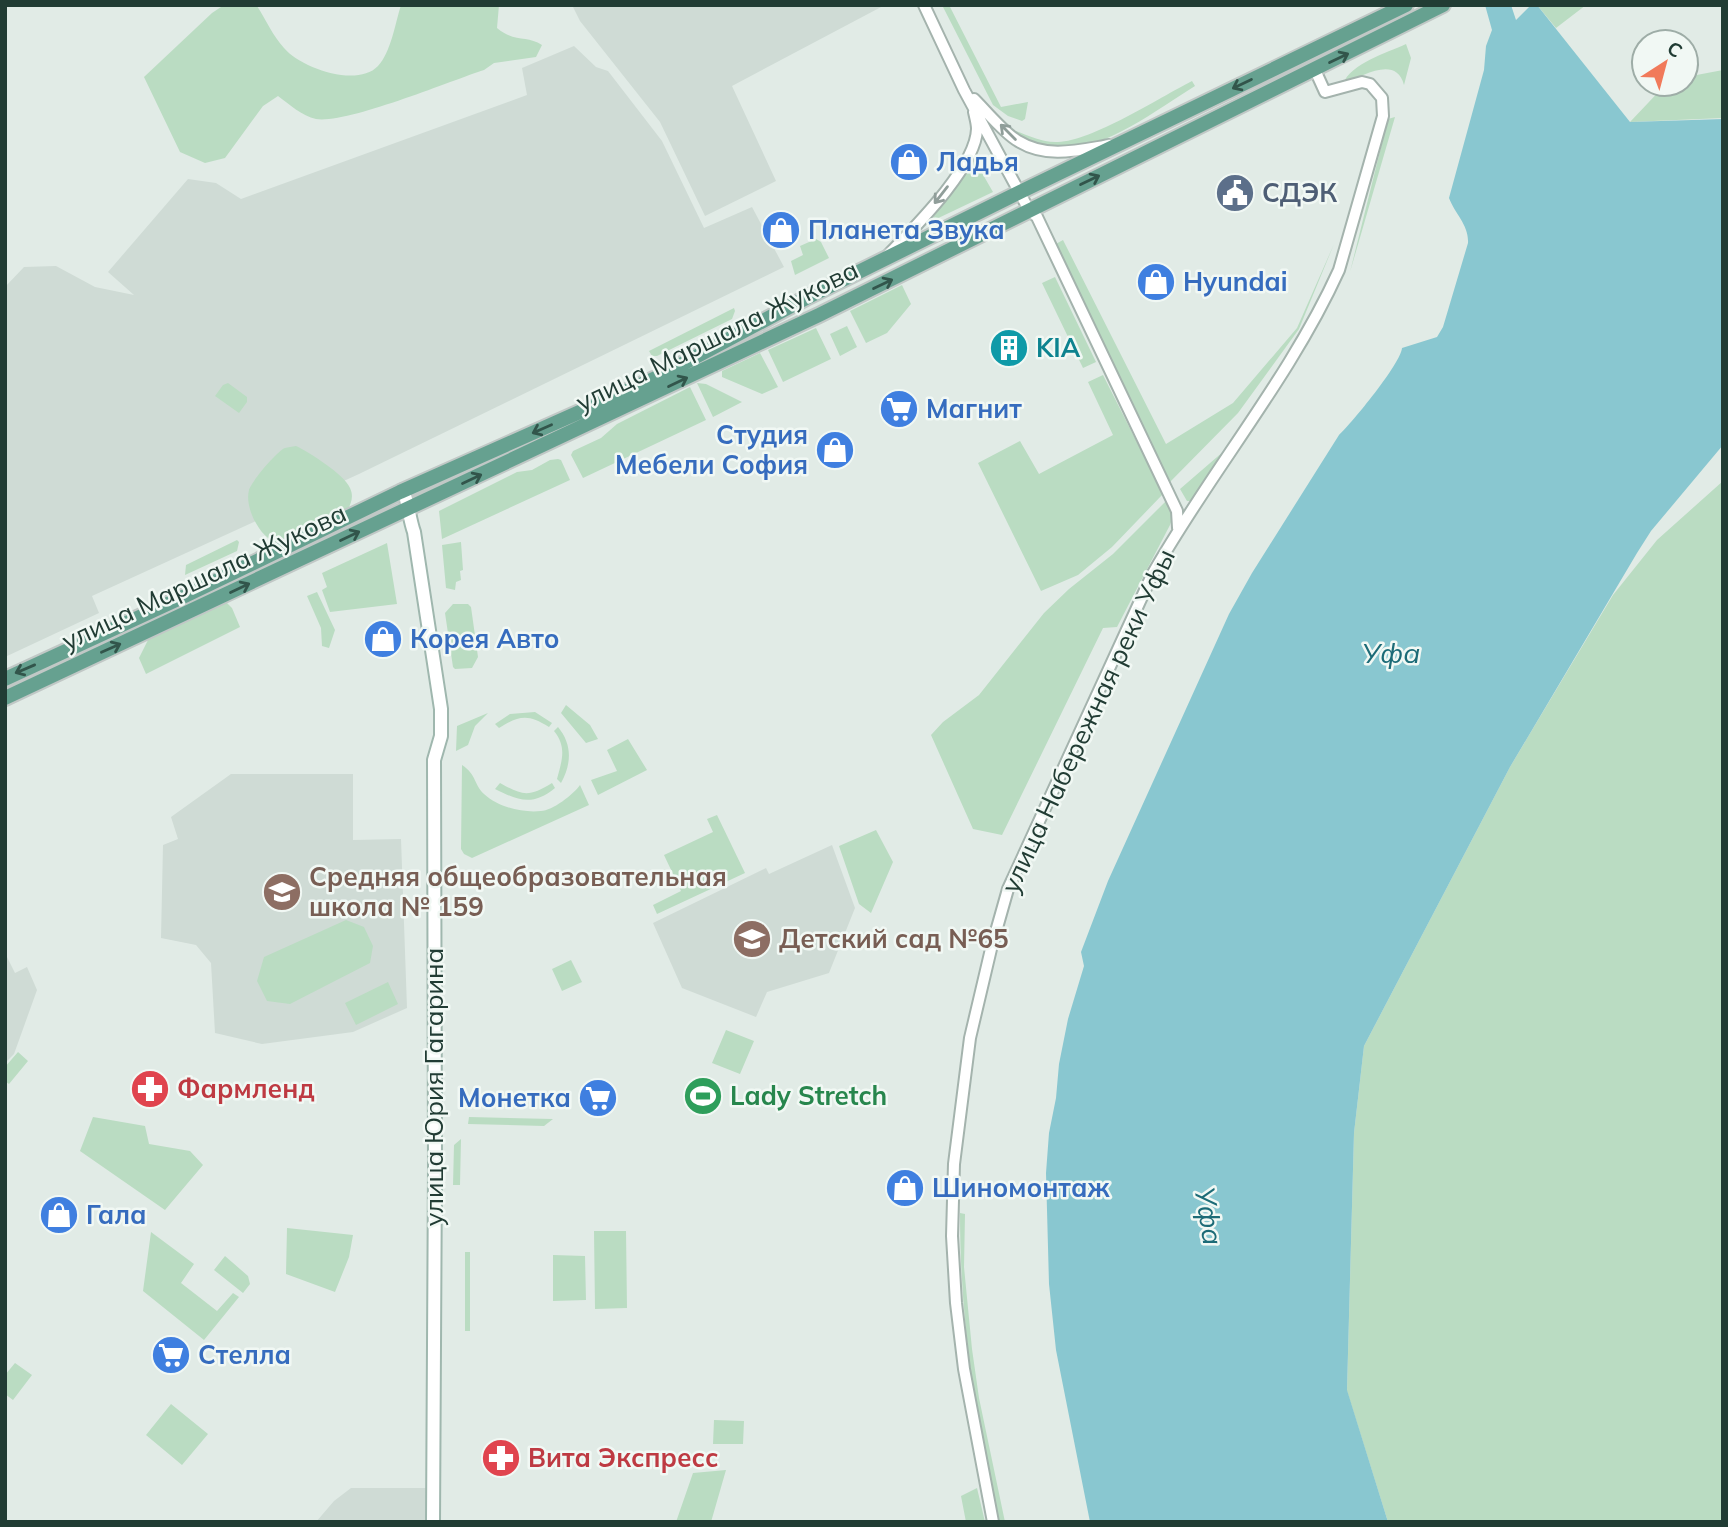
<svg xmlns="http://www.w3.org/2000/svg" width="1728" height="1527" viewBox="0 0 1728 1527" font-family="Mulish,sans-serif">
	<style>
		.built { fill: #cfdbd5 }
		.green { fill: #badcc2 }
		.water { fill: #89c7d0 }
		.lines { fill: none; stroke-linecap: round; stroke-linejoin: round }
		.tertiary-casing { stroke: #a4b3ad; stroke-width: 14 }
		.secondary-casing { stroke: #9fb7ae; stroke-width: 16 }
		.primary-casing { stroke: #c1c8c6; stroke-width: 18 }
		.tertiary { stroke: #fff; stroke-width: 10 }
		.secondary { stroke: #fff; stroke-width: 12 }
		.primary { stroke: #66a190; stroke-width: 14 }
		.oneway { stroke: #32554b }
		.oneway2 { stroke: #909e9a }
		.labels { text-anchor: middle; stroke-width: 5; stroke-linejoin: round; paint-order: stroke }
		.shop-label { font-size: 26px; font-weight: bold; fill: #366cbe; stroke: #f1f8f4; text-anchor: start }
		.service-label { font-size: 26px; font-weight: bold; fill: #4e5e75; stroke: #f1f8f4; text-anchor: start }
		.street-label { font-size: 26px; fill: #213c34; stroke: #f1f8f4 }
		.culture-label { font-size: 26px; font-weight: bold; fill: #0d838f; stroke: #f1f8f4; text-anchor: start }
		.education-label { font-size: 26px; font-weight: bold; fill: #785e54; stroke: #f1f8f4; text-anchor: start }
		.health-label { font-size: 26px; font-weight: bold; fill: #be3a42; stroke: #f1f8f4; text-anchor: start }
		.leisure-label { font-size: 26px; font-weight: bold; fill: #27864d; stroke: #f1f8f4; text-anchor: start }
		.water-label { font-size: 28px; font-style: italic; fill: #1c6b77; stroke: #f1f8f4 }
	</style>
	<rect width="100%" height="100%" fill="#e1ebe6"/>
	<path class="built" d="M572 5H882L883 6 732 86 776 181 705 216 660 122 580 21Z
		M574 46 596 67 608 71 662 141 704 228 752 207 784 267 359 474 92 596 99 613 5 657V287L24 267 56 266 95 287 134 295 108 272 188 179 216 183 241 199 527 95 522 68Z
		M231 774H353V840L401 839 407 1008 353 1032 262 1044 215 1033 211 963 196 945 161 938 163 845 178 839 171 817Z
		M832 845 855 908 829 973 767 992 756 1017 682 988 653 923 766 868 769 874Z
		M5 953 15 973 27 967 37 990 14 1054 5 1063Z
		M351 1488H427L426 1522H316L334 1501Z"/>
	<path class="green" d="M224 5 257 6C266 20 273 36 284 48 301 68 357 88 378 66 391 52 395 24 401 5H499L497 28C515 43 527 35 542 45L536 57 494 63 484 70C450 81 347 124 316 119 302 116 289 104 278 96L263 106 225 158 205 163 180 152 144 77 212 13Z
		M942 5H949L1001 107 1028 102 1025 119 1022 121 1008 116 993 105Z
		M1537 5H1586L1556 28Z
		M1406 44 1411 58 1404 85C1396 55 1363 76 1343 84 1351 63 1387 53 1406 44Z
		M1723 70V118L1630 122 1666 84H1686V77Z
		M1192 81 1195 86C1153 112 1089 163 1037 147 1029 144 1020 137 1013 133L1016 131C1029 136 1044 143 1058 142 1092 141 1159 98 1192 81Z
		M1395 117 1350 272 1388 119Z
		M971 154 993 192 930 222 960 178Z
		M816 239 821 242 829 258 795 275 791 261 803 255 800 246Z
		M1063 240 1166 444 1233 403 1297 328 1334 244 1299 329 1238 413 1169 483 1054 245Z
		M1055 277 1096 362 1083 368 1042 283Z
		M902 285 911 304 887 333 866 343 850 311Z
		M734 308 735 311 732 319 657 356H652L649 351Z
		M847 326 857 347 840 356 830 334Z
		M816 328 831 359 783 382 768 350Z
		M760 353 778 387 762 394 722 377V371Z
		M1103 375 1163 494 1112 547 1078 575 1041 591 978 463 1020 441 1039 474 1113 435 1088 382Z
		M228 383 247 397V402L239 413 215 396 223 385Z
		M697 383 706 384 742 402 713 417Z
		M690 387 706 420 583 478 571 455 573 451 601 438 617 424Z
		M296 446C309 452 345 475 350 488 354 497 351 502 348 510L279 544C261 540 244 508 249 490 251 482 277 451 285 448 288 447 292 447 296 446Z
		M1224 451 1191 501H1187L1180 489Z
		M558 459 561 460 570 480 442 539 439 511 517 472 532 470 550 460Z
		M1723 481V1522H1388L1347 1391 1354 1133 1364 1046 1510 767 1613 595 1657 540Z
		M1166 501 1173 516 1170 525 1117 627 1103 628 1002 835 973 829 931 735 943 722 979 695 1044 613 1069 589 1113 554Z
		M237 540 239 542 237 551 185 575 186 565Z
		M461 542 463 570 460 571 461 580 456 582 455 590 446 588 442 545Z
		M387 543 397 604 330 612 322 590 327 587 322 573Z
		M317 592 335 630 329 648 322 646 321 628 307 596Z
		M226 602 232 608 240 627 146 674 139 658 148 640Z
		M453 604H468L471 607 478 657 472 668 455 669 453 667 445 613Z
		M566 705 590 725 598 739 586 743 561 713Z
		M535 712 552 723 549 727C528 714 520 715 499 728L495 724 510 714Z
		M488 713 475 726 468 745 456 751 457 726Z
		M558 727C572 744 572 763 561 783L557 779C562 760 567 747 554 731Z
		M628 739 647 770 598 795 591 780 617 771 607 750Z
		M462 765C477 775 474 785 484 794 498 807 522 813 541 811 552 811 574 794 580 785L589 805 472 858 464 854 461 849Z
		M500 783C523 796 529 797 552 783L555 788C533 806 519 801 495 789Z
		M717 815 745 873 657 914 653 905 681 891 664 855 713 832 707 819Z
		M876 830 893 862 871 913 859 904 839 846Z
		M346 920 364 927 373 946 370 963 290 1004 267 1001 257 981 264 957Z
		M571 960 582 982 562 991 552 969Z
		M388 982 398 1004 356 1025 345 1003Z
		M726 1030 754 1041 740 1074 712 1063Z
		M18 1052 28 1061 9 1084 5 1081V1067Z
		M93 1117 145 1126 149 1144 190 1151 203 1165 165 1210 80 1151Z
		M469 1117 553 1119 544 1126 468 1124Z
		M461 1139 460 1185H453L454 1145Z
		M960 1213 965 1214 964 1267 972 1349 979 1398 1005 1522H998C975 1417 960 1321 960 1213Z
		M287 1228 353 1235 349 1257 335 1292 286 1274Z
		M594 1231H626L627 1308 595 1309Z
		M151 1232 194 1264 181 1283 217 1311 233 1293 239 1297 204 1340 143 1291Z
		M465 1252H470V1331H465Z
		M553 1255 585 1256 586 1300 553 1301Z
		M225 1256 248 1276 250 1284 243 1293 214 1270Z
		M15 1363 32 1375 13 1400 5 1394V1375Z
		M171 1404 208 1434 182 1465 146 1435Z
		M714 1420 744 1421 743 1444H713Z
		M726 1470 711 1522H676L693 1473Z
		M977 1488 985 1522H966L961 1496Z"/>
	<path class="water" d="M1485 5H1511L1516 20 1531 5H1537L1630 122 1723 119V445L1651 531 1637 553 1510 767 1364 1046 1354 1133 1347 1390 1388 1522H1090L1056 1350 1049 1284 1046 1173 1049 1133 1056 1098 1059 1064 1068 1019 1084 966 1081 952 1108 881 1229 614 1252 573 1339 435C1352 423 1401 363 1402 348L1437 337 1443 327 1468 243C1469 225 1455 214 1449 198L1484 70 1486 46 1492 30Z"/>
	<g class="lines">
		<g class="tertiary-casing">
			<path id="tertiary" d="M924 5 964 90 1029 210 1037 217 1177 511 1178 528
				M974 99C987 112 1004 133 1018 141 1047 159 1079 150 1110 145
				M888 255C914 228 976 167 977 129 977 123 975 117 974 112
				M993 1522 964 1369 956 1303 952 1236 954 1164 970 1038 991 949 1008 889 1152 575C1210 472 1290 378 1339 270L1383 116 1382 98 1370 84 1362 82 1325 92 1315 70"/>
		</g>
		<g class="secondary-casing">
			<path id="secondary" d="M403 490C409 505 409 518 414 532L441 709V736L434 760 435 1167 433 1522"/>
		</g>
		<g class="primary-casing">
			<path id="primary" d="M5 679 187 595 400 492 656 378 806 298 1020 192 1406 5
				M5 698 819 315 1443 5"/>
		</g>
		<use href="#tertiary" class="tertiary"/>
		<use href="#secondary" class="secondary"/>
		<use href="#primary" class="primary"/>
	</g>
	<defs><path id="oneway-shaft" d="M-6 0H5M1.5-3L5.5 0L1.5 3" fill="none" stroke-width="1.6" stroke-linecap="round" stroke-linejoin="round" transform="scale(1.75)"/></defs>
	<g class="oneway">
		<use href="#oneway-shaft" transform="translate(1339 58) rotate(-26)"/>
		<use href="#oneway-shaft" transform="translate(1242 84) rotate(154)"/>
		<use href="#oneway-shaft" transform="translate(1090 180) rotate(-26)"/>
		<use href="#oneway-shaft" transform="translate(883 284) rotate(-26)"/>
		<use href="#oneway-shaft" transform="translate(678 382) rotate(-26)"/>
		<use href="#oneway-shaft" transform="translate(542 429) rotate(156)"/>
		<use href="#oneway-shaft" transform="translate(472 479) rotate(-25)"/>
		<use href="#oneway-shaft" transform="translate(350 536) rotate(-25)"/>
		<use href="#oneway-shaft" transform="translate(240 588) rotate(-25)"/>
		<use href="#oneway-shaft" transform="translate(111 648) rotate(-24)"/>
		<use href="#oneway-shaft" transform="translate(25 669) rotate(157)"/>
	</g>
	<g class="oneway2">
		<use href="#oneway-shaft" transform="translate(1008 132) rotate(-135)"/>
		<use href="#oneway-shaft" transform="translate(941 195) rotate(128)"/>
	</g>
	<defs>
		<g id="shop-disc" transform="scale(2.0125)"><circle r="9.5" fill="#3f7fe0" stroke="#f1f8f4"/><path d="M-5-2.5h2.3a2.7 3.5 0 0 1 5.4 0H5L5.5 6h-11ZM-1.5-2.5h3a1.5 2.3 0 0 0-3 0Z" fill="#fff"/></g>
		<g id="civic-disc" transform="scale(2.0125)"><circle r="9.5" fill="#5c6f8a" stroke="#f1f8f4"/><path d="M-.6-6.5H3V-4.5H.6V-3L4-1V1h2V6H-6V1h2V-1L-.6-3ZM-1.2 2.5V6h2.4V2.5Z" fill="#fff"/></g>
		<g id="building-disc" transform="scale(2.0125)"><circle r="9.5" fill="#0f9aa8" stroke="#f1f8f4"/><path d="M-4-6H4V6H1V3H-1V6H-4ZM-2.5-4.3h1.7v1.8h-1.7ZM.8-4.3h1.7v1.8H.8ZM-2.5-1h1.7V.8h-1.7ZM.8-1h1.7V.8H.8Z" fill="#fff"/></g>
		<g id="supermarket-disc" transform="scale(2.0125)"><circle r="9.5" fill="#3f7fe0" stroke="#f1f8f4"/><path d="M-6-5.5h2.5l.6 2H6L4.5 2H-2.5L-4.4-4H-6ZM-1.5 3.2a1.3 1.3 0 1 0 .1 0ZM3 3.2a1.3 1.3 0 1 0 .1 0Z" fill="#fff"/></g>
		<g id="school-disc" transform="scale(2.0125)"><circle r="9.5" fill="#8d6e63" stroke="#f1f8f4"/><path d="M0-5L7-2L0 1L-7-2ZM-4 1L0 2.5L4 1V4Q0 6-4 4Z" fill="#fff"/></g>
		<g id="pharmacy-disc" transform="scale(2.0125)"><circle r="9.5" fill="#e0444e" stroke="#f1f8f4"/><path d="M-2-6h4v4h4v4h-4v4h-4v-4h-4v-4h4Z" fill="#fff"/></g>
		<g id="stadium-disc" transform="scale(2.0125)"><circle r="9.5" fill="#2e9e5b" stroke="#f1f8f4"/><path d="M0-5a6.5 5 0 1 0 0 10a6.5 5 0 1 0 0-10ZM-3.5-1.8h7v3.6h-7Z" fill="#fff"/></g>
	</defs>
	<g fill-rule="evenodd">
		<use href="#shop-disc" x="909" y="162"/>
		<use href="#civic-disc" x="1235" y="193"/>
		<use href="#shop-disc" x="781" y="230"/>
		<use href="#shop-disc" x="1156" y="282"/>
		<use href="#building-disc" x="1009" y="348"/>
		<use href="#supermarket-disc" x="899" y="409"/>
		<use href="#shop-disc" x="835" y="450"/>
		<use href="#shop-disc" x="383" y="639"/>
		<use href="#school-disc" x="282" y="892"/>
		<use href="#school-disc" x="752" y="939"/>
		<use href="#pharmacy-disc" x="150" y="1089"/>
		<use href="#stadium-disc" x="703" y="1096"/>
		<use href="#supermarket-disc" x="598" y="1098"/>
		<use href="#shop-disc" x="905" y="1188"/>
		<use href="#shop-disc" x="59" y="1215"/>
		<use href="#supermarket-disc" x="171" y="1355"/>
		<use href="#pharmacy-disc" x="501" y="1458"/>
	</g>
	<g class="labels">
		<g class="shop-label">
			<text x="936" y="171">Ладья</text>
			<text x="808" y="239">Планета Звука</text>
			<text x="1183" y="291">Hyundai</text>
			<text x="926" y="418">Магнит</text>
			<text x="808" y="444" text-anchor="end">Студия<tspan x="808" dy="30">Мебели София</tspan></text>
			<text x="410" y="648">Корея Авто</text>
			<text x="571" y="1107" text-anchor="end">Монетка</text>
			<text x="932" y="1197">Шиномонтаж</text>
			<text x="86" y="1224">Гала</text>
			<text x="198" y="1364">Стелла</text>
		</g>
		<g class="service-label">
			<text x="1262" y="202">СДЭК</text>
		</g>
		<g class="street-label">
			<text transform="translate(717 336) rotate(-26)" y="9">улица Маршала Жукова</text>
			<text transform="translate(204 577) rotate(-25)" y="9">улица Маршала Жукова</text>
			<text transform="translate(1088 721) rotate(-65)" y="9">улица Набережная реки Уфы</text>
			<text transform="translate(434 1087) rotate(-90)" y="9">улица Юрия Гагарина</text>
		</g>
		<g class="culture-label">
			<text x="1036" y="357">KIA</text>
		</g>
		<g class="education-label">
			<text x="309" y="886">Средняя общеобразовательная<tspan x="309" dy="30">школа № 159</tspan></text>
			<text x="779" y="948">Детский сад №65</text>
		</g>
		<g class="health-label">
			<text x="177" y="1098">Фармленд</text>
			<text x="528" y="1467">Вита Экспресс</text>
		</g>
		<g class="leisure-label">
			<text x="730" y="1105">Lady Stretch</text>
		</g>
		<g class="water-label">
			<text x="1391" y="663">Уфа</text>
			<text transform="translate(1209 1216) rotate(81)" y="10">Уфа</text>
		</g>
	</g>
	<rect width="1728" height="1527" fill="none" stroke="#213c34" stroke-width="14"/>
	<g transform="translate(1665 63) rotate(36)"><circle r="33" fill="#f1f8f4" stroke="#9eada7" stroke-width="2"/>
	<path d="M0-5L12 26L0 18L-12 26Z" fill="#f17a5a"/>
	<text y="-10" font-size="19" font-weight="bold" text-anchor="middle" fill="#213c34">С</text>
	</g>
</svg>
